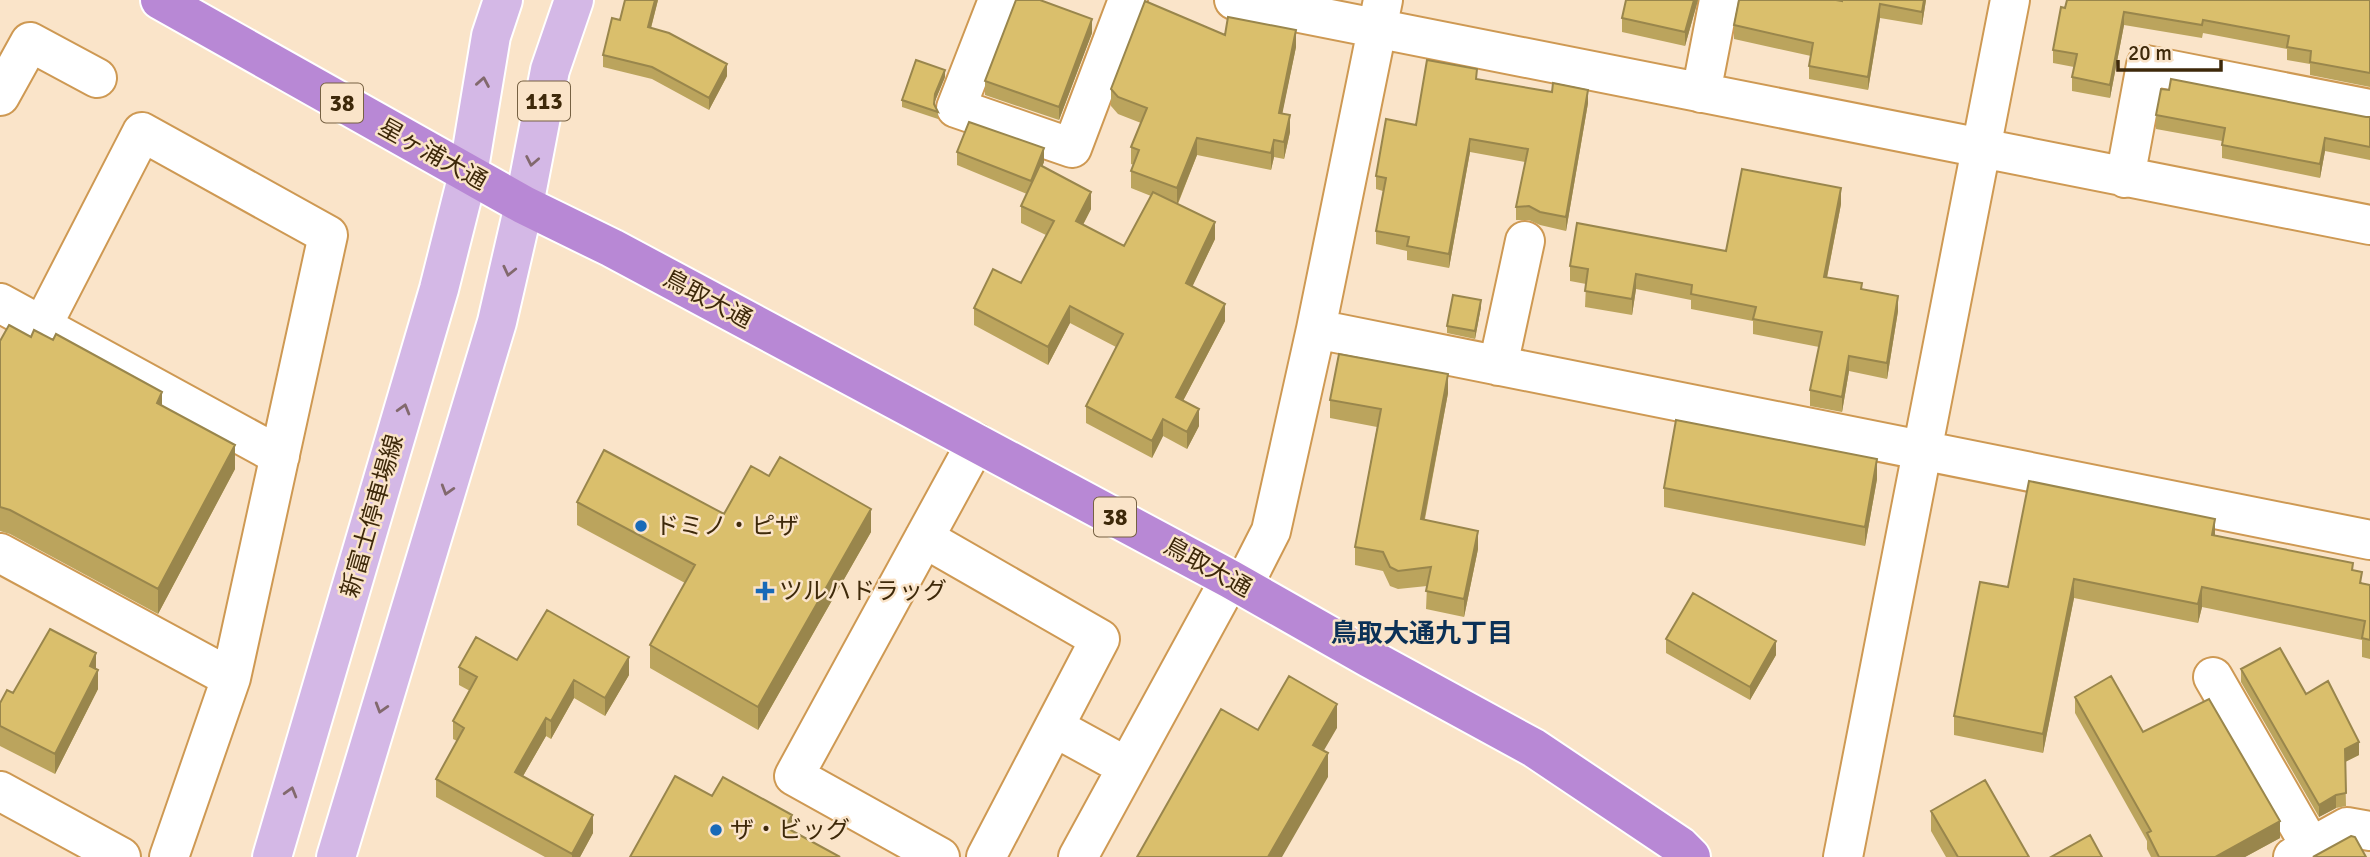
<svg xmlns="http://www.w3.org/2000/svg" width="2370" height="857" viewBox="0 0 2370 857" font-family="Signika,'Noto Sans JP',sans-serif">
	<style>
		.lines { fill: none; stroke-linecap: round; stroke-linejoin: round }
		.minor-casing { stroke: #ce9953; stroke-width: 42 }
		.major-casing { stroke: #fff; stroke-width: 42 }
		.highway-casing { stroke: #fff; stroke-width: 42 }
		.minor { stroke: #fff; stroke-width: 38 }
		.major { stroke: #d4b8e6; stroke-width: 38 }
		.highway { stroke: #b888d5; stroke-width: 38 }
		.wall { fill: #bba45d }
		.shaded-wall { fill: #99864c }
		.building { fill: #dabf6c; stroke: #99864c; stroke-width: 2 }
		.oneway { stroke: #82696d }
		.poi-dot { fill: #186ab8; stroke: #fae4c9; stroke-width: 2.5 }
		.labels { text-anchor: middle; stroke-width: 5; stroke-linejoin: round; paint-order: stroke }
		.shield { fill: #fae4c9; stroke: #766143; stroke-width: 2 }
		.shield-label { font-size: 23px; font-weight: bold; fill: #3e290a }
		.street-label { font-size: 24px; fill: #3e290a; stroke: #fae4c9 }
		.poi-label { font-size: 24px; fill: #3e290a; stroke: #fae4c9; text-anchor: start }
		.neighbourhood-label { font-size: 26px; font-weight: bold; fill: #0b3157; stroke: #fae4c9 }
	</style>
	<rect width="100%" height="100%" fill="#fae4c9"/>
	<g class="lines">
		<g class="minor-casing">
			<path id="minor" d="M998 0 956 108 1072 148 1128 0
				M1234 0 2370 225
				M1701 93 1719 0
				M0 96 30 42 97 78
				M2125 178 2146 65 2370 109
				M0 303 280 456
				M1316 329 2370 540
				M1498 366 1525 241
				M924 538 1100 639 986 857
				M0 553 231 678 328 235 142 132 42 326
				M1243 586 1271 531 1316 329 1383 0
				M2213 677 2311 847
				M1054 727 1127 767
				M0 791 121 857
				M169 857 231 678
				M940 857 794 776 976 443
				M1078 857 1230 579
				M1843 857 2010 0
				M2293 857 2347 827 2370 831"/>
		</g>
		<g class="major-casing">
			<path id="major" d="M272 857 439 289 468 174 491 36 503 0
				M336 857 497 322 524 205 550 70 574 0"/>
		</g>
		<g class="highway-casing">
			<path id="highway" d="M160 0 524 205 612 248 1230 579 1369 658 1534 748 1680 846 1691 857"/>
		</g>
		<use href="#minor" class="minor"/>
		<use href="#major" class="major"/>
		<use href="#highway" class="highway"/>
	</g>
	<path class="wall" d="M658 0 651 28 727 76 709 110 652 79 603 67V55L620 20Z
		M1626 0H1698L1685 46 1622 32V18Z
		M1842 0H1926L1922 25 1880 18 1868 90 1809 79V66L1811 56 1734 39V25L1842 1Z
		M2370 0V87L2310 75V64L2287 60V49L2203 33 2202 38 2124 25 2110 98 2072 91V77L2074 67 2053 63V50L2065 8Z
		M1092 33 1059 120 985 95V81Z
		M1225 35 1296 47 1282 113 1290 132 1284 159 1274 157 1271 170 1197 155 1178 204 1215 239 1192 286 1225 321 1183 401 1199 426 1187 449 1163 436 1152 458 1086 423V406L1116 347 1070 323 1048 365 974 325V308L1021 283 1046 235 1021 223V206L1027 194 957 165V152L1044 162 1042 166 1091 209 1083 225 1124 246 1151 196 1131 188V171L1134 165 1131 164V147L1141 123 1118 114 1111 106V89Z
		M945 77 935 101V105L938 112V119L902 107V100Z
		M1477 80 1588 103 1566 231 1540 225 1529 220H1516V207L1525 162 1470 152 1449 268 1407 260V251L1376 244V231L1383 191 1376 189V176L1416 125Z
		M2156 115 2370 117V160L2325 151 2320 178 2222 158V141L2156 129Z
		M1841 204 1827 278 1862 290 1898 311 1887 379 1849 371 1842 412 1810 406V390L1819 347 1753 334V321L1691 309V300L1636 289 1632 315 1585 307 1586 284 1570 281V266L1726 251Z
		M1481 307 1475 339 1447 333V326Z
		M0 341 162 406 235 469 158 614 10 534 0 531Z
		M1448 393 1425 519 1478 549 1464 617 1426 609 1427 586 1398 589 1390 586 1383 571 1355 565V547L1377 427 1330 418V400Z
		M1877 479 1865 546 1664 507V488Z
		M577 502 724 514 871 532 758 730 650 668V645L685 583 577 525Z
		M2215 535 2353 571 2362 583 2370 585V659L2362 657V640L2202 607 2198 623 2074 598 2043 753 1954 735V716L2008 587Z
		M1666 639 1776 655 1750 700 1666 653Z
		M517 660 629 675 605 716 574 698 551 739 546 736 523 776 593 833 580 857H545L436 797V779L457 741 453 739V721L470 691 459 685V667Z
		M96 669 98 689 55 774 0 746V703L13 693Z
		M2241 669 2306 694 2359 755 2345 762 2346 806 2336 808 2319 817 2241 682Z
		M2075 697 2143 732 2280 838 2245 857H2151L2147 849V841L2075 713Z
		M1931 811 2029 857H1946L1931 831Z"/>
	<path class="shaded-wall" d="M655 0H658L648 39V27Z
		M1694 0H1698L1685 46V32Z
		M1924 0H1926L1922 25V12Z
		M1880 4V18L1868 90V77Z
		M2124 12V25L2110 98V85Z
		M1092 19V33L1059 120V107Z
		M1296 30V47L1279 130V113Z
		M727 64V76L709 110V98Z
		M945 70V77L935 101 934 111 935 94Z
		M1588 90V103L1566 231V217Z
		M1290 115V132L1284 159V142Z
		M1197 138V155L1177 205V188Z
		M2325 138V151L2320 178V164Z
		M1470 139V152L1449 268V254Z
		M1274 140V157L1271 170V153Z
		M1044 148V162L1031 195V181Z
		M1841 188V204L1824 292V277Z
		M1091 192V209L1076 238V221Z
		M1215 222V239L1186 300V283Z
		M1636 274V289L1632 315V299Z
		M1898 296V311L1887 379V363Z
		M1481 300V307L1475 339V331Z
		M1225 304V321L1176 414V397Z
		M1070 306V323L1048 365V347Z
		M1849 356V371L1842 412V397Z
		M1448 374V393L1421 537V519Z
		M162 392V416L157 403Z
		M1199 409V426L1187 449V432Z
		M1163 419V436L1152 458V441Z
		M235 445V469L158 614V589Z
		M1877 459V479L1865 546V527Z
		M871 509V532L758 730V707Z
		M2215 519V538L2212 535Z
		M1478 531V549L1464 617V599Z
		M2074 579V598L2043 753V734Z
		M2202 587V607L2198 623V604Z
		M1776 641V655L1750 700V687Z
		M96 653V673L98 670V689L55 774V754L90 666Z
		M629 657V675L605 716V698Z
		M574 680V698L551 739V721Z
		M1337 704V728L1313 769V745Z
		M546 718V736L515 790V772Z
		M2359 742V755L2345 762V749Z
		M1328 753V777L1282 857H1268Z
		M2336 795V808L2319 817V805Z
		M593 815V833L580 857H572V854Z
		M792 815V839L785 827Z
		M2280 821V838L2245 857H2215Z"/>
	<path class="building" d="M625 0H655L648 27 669 33 727 64 709 98 652 67 603 55 612 18 620 20Z
		M1016 0H1040L1092 19 1059 107 985 81Z
		M1626 0H1694L1685 32 1622 18Z
		M1739 0H1836L1842 1V0H1924L1922 12 1880 4 1868 77 1809 66 1813 43 1734 25Z
		M2067 0H2370V73L2310 62 2311 51 2287 47 2289 36 2203 20 2202 25 2124 12 2110 85 2072 77 2077 54 2053 50 2061 7 2065 8Z
		M1145 1 1225 35 1228 17 1296 30 1279 113 1290 115 1284 142 1274 140 1271 153 1197 138 1177 188 1131 171 1139 150 1131 147 1147 108 1118 97 1111 89Z
		M916 60 945 70 935 94 934 104 938 112 902 100Z
		M1427 60 1477 69 1476 79 1552 92 1553 83 1588 90 1566 217 1540 212 1529 206 1516 207 1528 149 1470 139 1449 254 1407 246 1409 237 1376 231 1386 178 1376 176 1386 119 1416 125Z
		M2171 79 2366 117H2370V147L2325 138 2320 164 2222 145 2225 128 2156 115 2161 89 2169 90Z
		M969 122 1044 148 1031 181 957 152Z
		M1040 165 1091 192 1076 221 1124 246 1153 192 1215 222 1186 283 1225 304 1176 397 1199 409 1187 432 1163 419 1152 441 1086 406 1123 334 1070 306 1048 347 974 308 993 269 1021 283 1054 221 1021 206Z
		M1742 169 1841 188 1824 277 1862 283 1861 289 1898 296 1887 363 1849 356 1842 397 1810 390 1822 332 1753 319 1756 307 1691 294 1692 285 1636 274 1632 299 1585 291 1588 269 1570 266 1577 223 1726 251Z
		M1453 295 1481 300 1475 331 1447 326Z
		M9 325 31 337 34 330 53 340 56 334 162 392 157 403 235 445 158 589 10 510 0 507V341Z
		M1339 354 1448 374 1421 519 1478 531 1464 599 1426 591 1431 567 1398 571 1390 567 1383 552 1355 547 1381 409 1330 400Z
		M1676 420 1877 459 1865 527 1664 488Z
		M604 450 724 514 751 466 769 476 780 457 871 509 758 707 650 645 695 565 577 502Z
		M2029 481 2215 519 2212 535 2353 563 2352 570 2362 572 2360 583 2370 585V640L2362 638 2365 621 2202 587 2198 604 2074 579 2043 734 1954 716 1980 582 2008 587Z
		M1693 593 1776 641 1750 687 1666 639Z
		M547 610 629 657 605 698 574 680 551 721 546 718 515 772 593 815 572 854 436 779 464 728 453 721 477 677 459 667 476 637 517 660Z
		M50 629 96 653 90 666 98 670 55 754 0 726V703L7 690 13 693Z
		M2280 648 2306 694 2328 681 2359 742 2345 749 2346 793 2336 795 2319 805 2241 669Z
		M1289 676 1337 704 1313 745 1328 753 1268 857H1137L1221 709 1258 730Z
		M2111 676 2143 732 2209 699 2280 821 2215 857H2159L2147 833 2151 831 2075 697Z
		M675 776 712 796 723 777 792 815 785 827 840 857H630Z
		M1985 780 2029 857H1958L1931 811Z
		M2090 835 2102 857H2051Z
		M2351 836 2355 837 2366 857H2313Z"/>
	<defs><path id="oneway-chevron" d="M-2-3.5L2.5 0L-2 3.5" fill="none" stroke-width="1.6" stroke-linecap="round" stroke-linejoin="round" transform="scale(1.75)"/></defs>
	<g class="oneway">
		<use href="#oneway-chevron" transform="translate(483 82) rotate(-80)"/>
		<use href="#oneway-chevron" transform="translate(532 161) rotate(101)"/>
		<use href="#oneway-chevron" transform="translate(509 271) rotate(103)"/>
		<use href="#oneway-chevron" transform="translate(404 409) rotate(-74)"/>
		<use href="#oneway-chevron" transform="translate(447 490) rotate(107)"/>
		<use href="#oneway-chevron" transform="translate(381 708) rotate(107)"/>
		<use href="#oneway-chevron" transform="translate(291 792) rotate(-74)"/>
	</g>
	<g class="poi-dot">
		<circle cx="641" cy="526" r="7"/>
		<path d="M761.5 580.5h7v7h7v7h-7v7h-7v-7h-7v-7h7z"/>
		<circle cx="716" cy="830" r="7"/>
	</g>
	<g class="labels">
		<g class="shield">
			<rect x="518" y="81.5" width="52" height="39" rx="5"/>
			<rect x="321" y="83.5" width="42" height="39" rx="5"/>
			<rect x="1094" y="497.5" width="42" height="39" rx="5"/>
		</g>
		<g class="shield-label">
			<text x="544" y="109">113</text>
			<text x="342" y="111">38</text>
			<text x="1115" y="525">38</text>
		</g>
		<g class="street-label">
			<text transform="translate(433 154) rotate(29)" y="8">星ヶ浦大通</text>
			<text transform="translate(708 299) rotate(28)" y="8">鳥取大通</text>
			<text transform="translate(372 516) rotate(-74)" y="8">新富士停車場線</text>
			<text transform="translate(1208 567) rotate(29)" y="8">鳥取大通</text>
		</g>
		<g class="poi-label">
			<text x="655" y="534">ドミノ・ピザ</text>
			<text x="779" y="599">ツルハドラッグ</text>
			<text x="730" y="838">ザ・ビッグ</text>
		</g>
		<g class="neighbourhood-label">
			<text x="1422" y="642">鳥取大通九丁目</text>
		</g>
	</g>
	<path d="M2118 60v10h103v-10" fill="none" stroke="#3e290a" stroke-width="3.5"/>
	<text x="2128" y="60" font-size="21" fill="#3e290a" stroke="#fae4c9" stroke-width="5" paint-order="stroke">20 m</text>
</svg>
